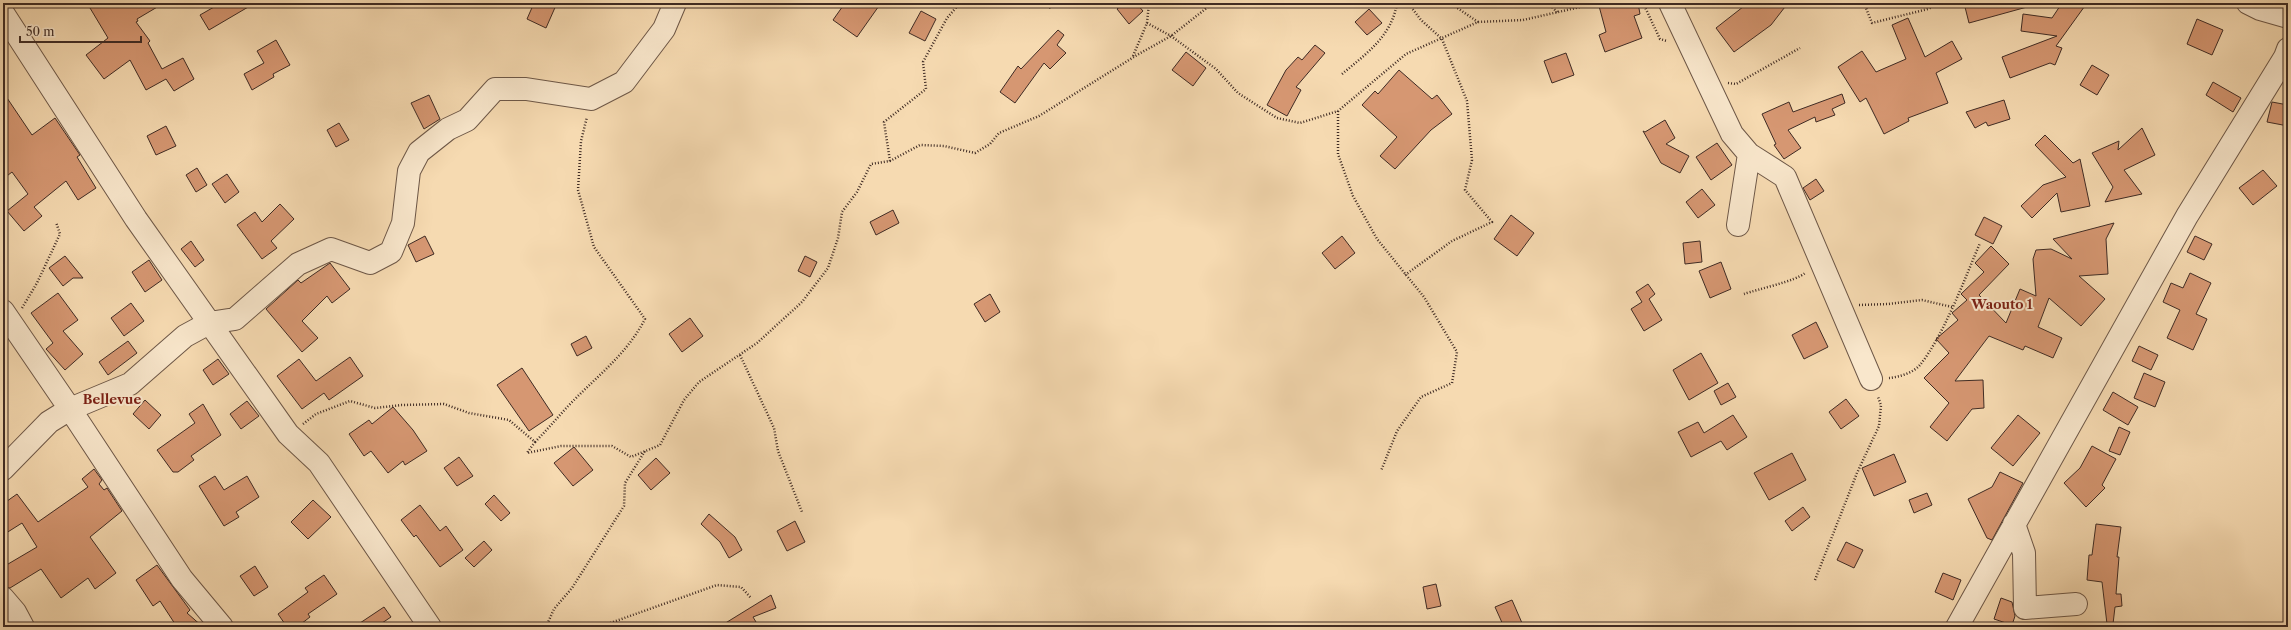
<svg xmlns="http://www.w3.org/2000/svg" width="2291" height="630" viewBox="0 0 2291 630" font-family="'Libre Caslon Text',serif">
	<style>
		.building { fill: #d69772; stroke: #3f2b24 }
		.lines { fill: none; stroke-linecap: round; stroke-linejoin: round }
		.minor-casing { stroke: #6d5747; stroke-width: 24 }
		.path { stroke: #3f2b24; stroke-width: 2.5; stroke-dasharray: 1 2; stroke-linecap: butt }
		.minor { stroke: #f9e7cc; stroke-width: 22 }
		.labels { text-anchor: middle; stroke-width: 4; stroke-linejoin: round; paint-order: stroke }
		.neighbourhood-label { font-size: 13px; font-weight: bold; fill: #7a1f14; stroke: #f9e7cc }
	</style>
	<rect width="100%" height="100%" fill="#f6dab1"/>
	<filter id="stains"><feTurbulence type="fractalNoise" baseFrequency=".005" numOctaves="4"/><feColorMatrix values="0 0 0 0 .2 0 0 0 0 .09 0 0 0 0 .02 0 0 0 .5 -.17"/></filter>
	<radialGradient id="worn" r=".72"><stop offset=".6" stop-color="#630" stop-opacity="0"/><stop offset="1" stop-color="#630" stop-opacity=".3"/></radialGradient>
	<path class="building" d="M87 3H164L137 19 138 21 136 22 150 41 148 43 162 69 183 58 194 79 174 91 166 79 146 90 130 60 104 79 86 55 108 38Z
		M221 3H255L209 30 200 15Z
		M534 3H557L546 28 527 19Z
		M845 3H881L857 37 833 20Z
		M1124 3H1136L1143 11 1129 24 1117 9Z
		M1612 3H1638L1640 14 1634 16 1642 38 1605 52 1599 35 1606 32 1599 6Z
		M1748 3H1788L1771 25 1734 52 1716 28Z
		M1964 3H2026L2027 7 1969 23Z
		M2062 3H2087L2056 46 2062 48 2055 65 2050 63 2010 78 2002 57 2057 36 2021 31 2023 14 2052 18Z
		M1369 9 1382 23 1367 35 1355 22Z
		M921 11 936 19 925 41 909 33Z
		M1908 18 1925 57 1952 41 1962 59 1936 73 1948 103 1908 118 1909 121 1884 134 1866 98 1860 102 1838 67 1862 51 1876 72 1906 59 1892 25Z
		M2197 19 2223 30 2212 55 2187 44Z
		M1058 30 1064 35 1057 45 1066 53 1050 69 1044 63 1015 103 1000 92 1018 66 1021 69Z
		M276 40 290 65 273 74 274 77 252 90 244 74 264 63 257 51Z
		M1315 45 1325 53 1296 87 1301 90 1287 116 1267 105 1286 70 1298 57 1302 60Z
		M1186 52 1206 68 1193 86 1172 70Z
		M1566 53 1574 75 1552 83 1544 61Z
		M2092 65 2109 75 2097 95 2080 85Z
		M1399 70 1432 99 1437 95 1452 114 1431 130 1395 169 1380 156 1397 137 1362 105 1375 91 1378 94Z
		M2213 82 2241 98 2233 112 2206 95Z
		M3 92 32 135 55 118 80 155 77 157 96 188 78 200 66 181 34 207 42 216 24 231 7 211 28 194 12 172 3 179Z
		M1842 94 1845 103 1832 109 1835 115 1816 122 1815 117 1788 130 1801 148 1784 159 1774 145 1776 144 1762 114 1789 102 1793 112Z
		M429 95 440 119 424 129 411 103Z
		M2004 100 2010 119 1988 126 1986 122 1975 128 1966 112Z
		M2272 102 2288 105V126L2267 122Z
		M1665 120 1675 138 1666 144 1689 156 1680 173 1661 163 1643 131 1645 132Z
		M339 123 349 140 336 147 327 130Z
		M166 126 176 146 156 155 147 136Z
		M2142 128 2155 155 2124 170 2142 194 2105 202 2113 187 2092 153 2119 141 2118 150Z
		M2045 135 2073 163 2080 159 2090 206 2061 212 2057 193 2032 218 2021 206 2043 185 2066 177 2035 145Z
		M1717 143 1732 165 1711 180 1696 157Z
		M197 168 207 185 196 192 186 175Z
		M2263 170 2277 186 2253 205 2239 188Z
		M227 174 239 192 225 203 212 184Z
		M1816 179 1824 191 1810 200 1803 188Z
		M1702 189 1715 205 1698 218 1686 202Z
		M280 204 294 219 271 241 277 248 262 259 237 225 255 212 262 222Z
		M893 210 899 223 876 235 870 222Z
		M1511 215 1534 233 1517 256 1494 239Z
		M1984 217 2002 226 1993 244 1975 235Z
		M2114 223 2106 239 2108 274 2079 276 2105 299 2081 326 2049 298 2038 327 2062 338 2053 358 2025 346 2023 350 1989 336 1955 381 1983 380 1984 408 1972 409 1947 441 1930 427 1949 403 1924 378 1949 353 1936 339 1958 320 1952 313 1967 300 1961 294 1984 272 1975 263 1991 246 2009 264 1979 295 2006 323 2020 289 2036 296 2033 259 2036 250 2051 249 2072 259 2053 239Z
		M425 236 434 254 416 262 408 245Z
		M1342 236 1355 253 1335 269 1322 253Z
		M2195 236 2212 244 2204 260 2187 252Z
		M191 241 204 260 195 267 181 249Z
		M1700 241 1702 262 1685 264 1683 243Z
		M65 256 83 278H73L63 286 49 268Z
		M805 256 817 262 810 277 798 271Z
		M149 260 162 280 145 292 132 272Z
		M1721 262 1731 289 1710 298 1699 271Z
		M330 263 350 289 332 303 327 296 302 321 318 338 302 352 266 309 298 280 301 283Z
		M2190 273 2211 283 2196 314 2207 319 2193 350 2167 338 2180 310 2163 302 2171 283 2183 288Z
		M1648 284 1655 294 1649 299 1662 320 1644 331 1631 309 1642 302 1636 292Z
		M58 293 78 320 63 331 83 354 65 370 46 349 53 343 31 313Z
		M990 294 1000 312 985 322 974 304Z
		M131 303 144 321 124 336 111 318Z
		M690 318 703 336 682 352 669 334Z
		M1816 322 1828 347 1804 359 1792 335Z
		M586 336 592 348 577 356 571 344Z
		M128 341 137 353 108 375 99 362Z
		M2139 346 2158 355 2151 370 2132 361Z
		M1701 353 1718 383 1689 400 1673 370Z
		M350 357 363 376 329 400 324 393 302 409 277 376 299 359 316 381Z
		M218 359 229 374 213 385 203 370Z
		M522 368 553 415 529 431 497 385Z
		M2144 373 2165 382 2155 407 2134 398Z
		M1728 383 1736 397 1721 405 1714 391Z
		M2113 392 2138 407 2128 425 2103 410Z
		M1846 399 1859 416 1841 429 1829 412Z
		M145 400 161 415 149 429 133 414Z
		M247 401 259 416 241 429 230 414Z
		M203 404 221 435 191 456 194 460 178 472H173L157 450 195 423 189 414Z
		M393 407 413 430 427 451 405 465 403 461 388 473 371 451 364 456 349 434 369 420 372 424Z
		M1733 415 1747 437 1727 450 1721 441 1691 457 1678 432 1698 422 1704 433Z
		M2018 415 2040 433 2013 466 1991 448Z
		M2119 427 2130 432 2120 455 2109 451Z
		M2092 446 2116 459 2102 485 2105 488 2086 507 2064 483 2080 468Z
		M574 447 593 470 573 486 554 463Z
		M1792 453 1806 480 1769 500 1754 473Z
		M1894 454 1906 482 1874 496 1862 468Z
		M459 457 473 476 457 486 444 468Z
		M656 458 670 473 651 490 638 475Z
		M94 469 102 480 99 484 104 490 107 488 122 511 90 537 116 573 95 589 88 578 61 598 41 569 10 588 3 586V567L37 547 22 523 3 535V504L17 494 38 522 88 487 82 479Z
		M2000 472 2023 483 1992 540 1987 538 1968 499 1992 487Z
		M215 476 224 490 247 476 259 497 236 512 239 517 224 526 199 486Z
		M1927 493 1932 505 1914 513 1909 500Z
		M494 495 510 513 501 521 485 504Z
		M313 500 331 517 308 539 291 522Z
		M420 505 440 531 446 526 463 550 440 567 416 535 414 537 401 520Z
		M1803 507 1810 517 1792 531 1785 521Z
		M709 514 735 537 742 550 729 558 720 542 701 524Z
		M795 521 805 542 787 551 777 531Z
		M2096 524 2121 527 2117 557H2119L2116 594H2121L2122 606 2115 607 2113 624H2107L2102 582 2087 580 2089 555H2092Z
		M484 541 492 550 474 567 465 558Z
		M1846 542 1863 550 1854 568 1837 560Z
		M157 565 190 610 187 613 203 627H177L160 601 153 606 136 580Z
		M255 566 268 587 254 596 240 576Z
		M1943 573 1961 580 1953 600 1935 592Z
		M324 575 337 594 308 614 310 617 297 627H287L278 614 308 592 305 588Z
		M1436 584 1441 606 1427 609 1423 587Z
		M771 595 776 608 753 617 759 627H719Z
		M2001 598 2012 602 2015 616 2012 625 1994 619Z
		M1512 600 1522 623 1513 627H1504L1495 607Z
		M384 607 391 617 376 627H354Z"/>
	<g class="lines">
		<g class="minor-casing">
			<path id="minor" d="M1670 3 1732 134 1749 154 1785 177 1871 379
				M2248 3 2260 9 2288 17
				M3 13 136 219 288 434 319 463 430 627
				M1738 225 1749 154
				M3 311 70 409 182 579 222 627
				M3 469 49 422 70 409 130 384 185 336 209 323 235 319 298 264 331 249 370 263 391 252 403 223 409 171 419 152 448 129 467 120 495 89H526L591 99 624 82 664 29 675 3
				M2014 524 2024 553 2025 608 2076 604
				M3 598 15 612 23 627
				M1957 627 2187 216 2285 57 2288 49"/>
		</g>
		<path class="path" d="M1450 3 1478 22
			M1548 3 1558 13
			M1643 3 1660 39 1667 41
			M1864 3 1872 23 1928 9 1940 3
			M1049 8 1054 3
			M1147 23 1171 36 1216 69 1238 93 1277 118 1300 123 1338 111 1406 54 1478 22 1523 20 1598 3
			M1133 56 1147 23 1149 3
			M1342 74C1366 54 1392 36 1397 3
			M1728 83 1736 84 1800 48
			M1338 111V154L1353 196 1377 239 1424 297 1457 352 1452 383 1421 397 1397 431 1381 471
			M890 161 884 122 926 89 923 62 947 18 960 3
			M1405 275 1452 241 1492 222 1465 190 1472 160 1467 101 1442 39 1421 20 1408 3
			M1744 294C1758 289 1796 281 1805 273
			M1859 305 1888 304 1922 300 1952 307
			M22 308 37 283 60 234 56 222
			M740 355 774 428 778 451 802 512
			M1889 378C1899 377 1913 373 1920 365 1944 335 1965 278 1980 243
			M303 424 316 414 350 401 375 408 402 405 444 404 469 413 509 420 535 442 527 453 561 446H612L631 457 660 445 684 400 699 382 757 343 802 302 828 268 838 238 842 212 857 192 871 164 890 161 920 145 944 146 975 153 990 144 999 133 1039 116 1137 55 1171 36 1213 3
			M535 442C549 428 561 413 575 399 601 373 628 352 645 319L594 247 578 190 581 141 587 117
			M1815 580 1857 473 1879 426 1881 405 1878 397
			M546 627 554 609 572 588 624 506 625 483 645 451
			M599 627 717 585 741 587 751 598"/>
		<use href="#minor" class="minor"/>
	</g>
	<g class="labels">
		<g class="neighbourhood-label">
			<text x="2002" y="309">Waouto 1</text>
			<text x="112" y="404">Bellevue</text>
		</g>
	</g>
	<rect width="2291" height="630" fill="none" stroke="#f6dab1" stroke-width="16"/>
	<rect x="4" y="4" width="2283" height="622" fill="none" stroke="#3f2b24" stroke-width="2"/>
	<rect x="8" y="8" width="2275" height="614" fill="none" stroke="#3f2b24"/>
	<path d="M20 36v6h121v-6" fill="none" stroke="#3f2b24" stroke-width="2"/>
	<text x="26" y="36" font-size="12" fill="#3f2b24" stroke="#f9e7cc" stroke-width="3" paint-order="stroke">50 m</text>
	<rect width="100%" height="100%" filter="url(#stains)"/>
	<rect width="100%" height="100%" fill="url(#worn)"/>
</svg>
